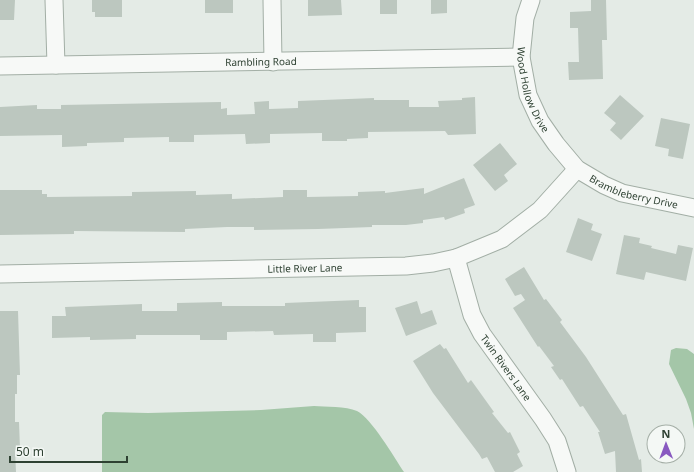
<svg xmlns="http://www.w3.org/2000/svg" width="694" height="472" viewBox="0 0 694 472" font-family="'Noto Sans',sans-serif">
	<style>
		.water { fill: #a4c6a8 }
		.building { fill: #bcc7bf }
		.lines { fill: none; stroke-linecap: round; stroke-linejoin: round }
		.minor-casing { stroke: #a2aea5; stroke-width: 19 }
		.minor { stroke: #f7f9f7; stroke-width: 17 }
		.labels { text-anchor: middle; stroke-width: 3.5; stroke-linejoin: round; paint-order: stroke }
		.street-label { font-size: 10px; fill: #2e4132; stroke: #f4f8f5 }
	</style>
	<rect width="100%" height="100%" fill="#e4ebe6"/>
	<path class="water" d="M676 348 687 349 694 354V429L691 413 686 399 669 364 671 350Z
		M314 406C325 407 346 406 357 411 372 419 394 457 404 472H102V415L105 412 148 413 261 410Z"/>
	<path class="building" d="M0 0H15L14 20H0Z
		M92 0H122V17H95V12H92Z
		M205 0H233V13H205Z
		M308 0H341L342 15 308 16Z
		M380 0H397V14H380Z
		M431 0H447V13L431 14Z
		M591 0H606L607 40H602L603 79 569 80 568 62H579L578 28H570V12L591 11Z
		M620 95 644 116 621 140 610 130 616 123 604 113Z
		M475 97 476 134 448 135 445 131 368 132V138L347 139V141H322V133L270 134V143L246 144 245 134 194 135V142H169V137L124 138V142L87 143V146L62 147V135L0 136V107L37 105V109H61V105L221 102V109L227 108V115L255 114 254 102 269 101V109L298 108V101L374 98V100H409V107H439L438 101 462 100V98Z
		M661 118 690 124 683 159 668 156 669 149 655 146Z
		M500 143 517 164 504 175 508 181 495 191 473 165Z
		M464 178 475 205 464 209 465 213 445 220 444 217 423 220V223L406 225H372V227L318 229 254 230V227H227L185 229V232L74 231V234L0 235V190H42V194H47V197L132 196V192L196 191V195L232 194V199L283 197V190H307V197L358 196V192L385 191V193L424 188V194Z
		M578 218 593 224 591 230 602 234 592 261 566 252Z
		M624 235 640 238 639 243 652 246 651 248 676 254 678 245 693 248 686 281 646 272 644 280 616 274Z
		M524 267 544 300 546 299 562 320 560 322 586 357 623 415 626 414 639 460 641 459 642 472H616L615 451 605 454 598 432H600L583 406 580 407 562 379 560 380 551 367 554 366 539 346 538 347 513 308 525 300 521 294 515 296 505 279Z
		M359 300V307H366V332L336 333V342H313V334L274 335 273 331 227 332V340H200V335H136V339L90 340V337L52 338V316H66L65 307 142 304V311H177V303L222 302V306H285V303Z
		M417 301 421 314 432 310 437 324 406 336 395 308Z
		M0 311H18L20 375H17V394H15V422H19L20 449 15 450 16 472H0Z
		M440 344 444 349 446 348 468 383 471 380 494 412 492 413 508 433 510 432 520 452 517 454 523 466 513 472H495L487 457 482 459 479 454 433 393 413 361Z"/>
	<g class="lines">
		<g class="minor-casing">
			<g id="minor">
				<path d="M54 0 56 65"/>
				<path d="M272 0 273 62"/>
				<path id="s1" d="M531 0 525 18 521 57 528 95 540 121 556 144 577 169 604 185 622 193 694 208"/>
				<path id="s2" d="M0 66 521 57"/>
				<path id="s3" d="M456 258 472 315 482 334 543 419 557 441 567 472"/>
				<path id="s4" d="M0 274 406 266 433 263 456 258 502 239 540 210 577 169"/>
			</g>
		</g>
		<use href="#minor" class="minor"/>
	</g>
	<g class="labels">
		<g class="street-label">
			<text dy="4" stroke="none"><textPath href="#s2" startOffset="261">Rambling Road</textPath></text>
			<text dy="4" stroke="none"><textPath href="#s1" startOffset="93">Wood Hollow Drive</textPath></text>
			<text dy="4" stroke="none"><textPath href="#s1" startOffset="248">Brambleberry Drive</textPath></text>
			<text dy="4" stroke="none"><textPath href="#s4" startOffset="305">Little River Lane</textPath></text>
			<text dy="4" stroke="none"><textPath href="#s3" startOffset="122">Twin Rivers Lane</textPath></text>
		</g>
	</g>
	<g transform="translate(666 444) rotate(359)"><circle r="19" fill="#f4f8f5" stroke="#a5afa7"/>
	<path d="M0-3L7 15L0 10L-7 15Z" fill="#8859c0"/>
	<text y="-6" font-size="11" font-weight="bold" text-anchor="middle" fill="#2e4132">N</text>
	</g>
	<path d="M10 456v6h117v-6" fill="none" stroke="#2e4132" stroke-width="2"/>
	<text x="16" y="456" font-size="12" fill="#2e4132" stroke="#f4f8f5" stroke-width="3" paint-order="stroke">50 m</text>
</svg>
